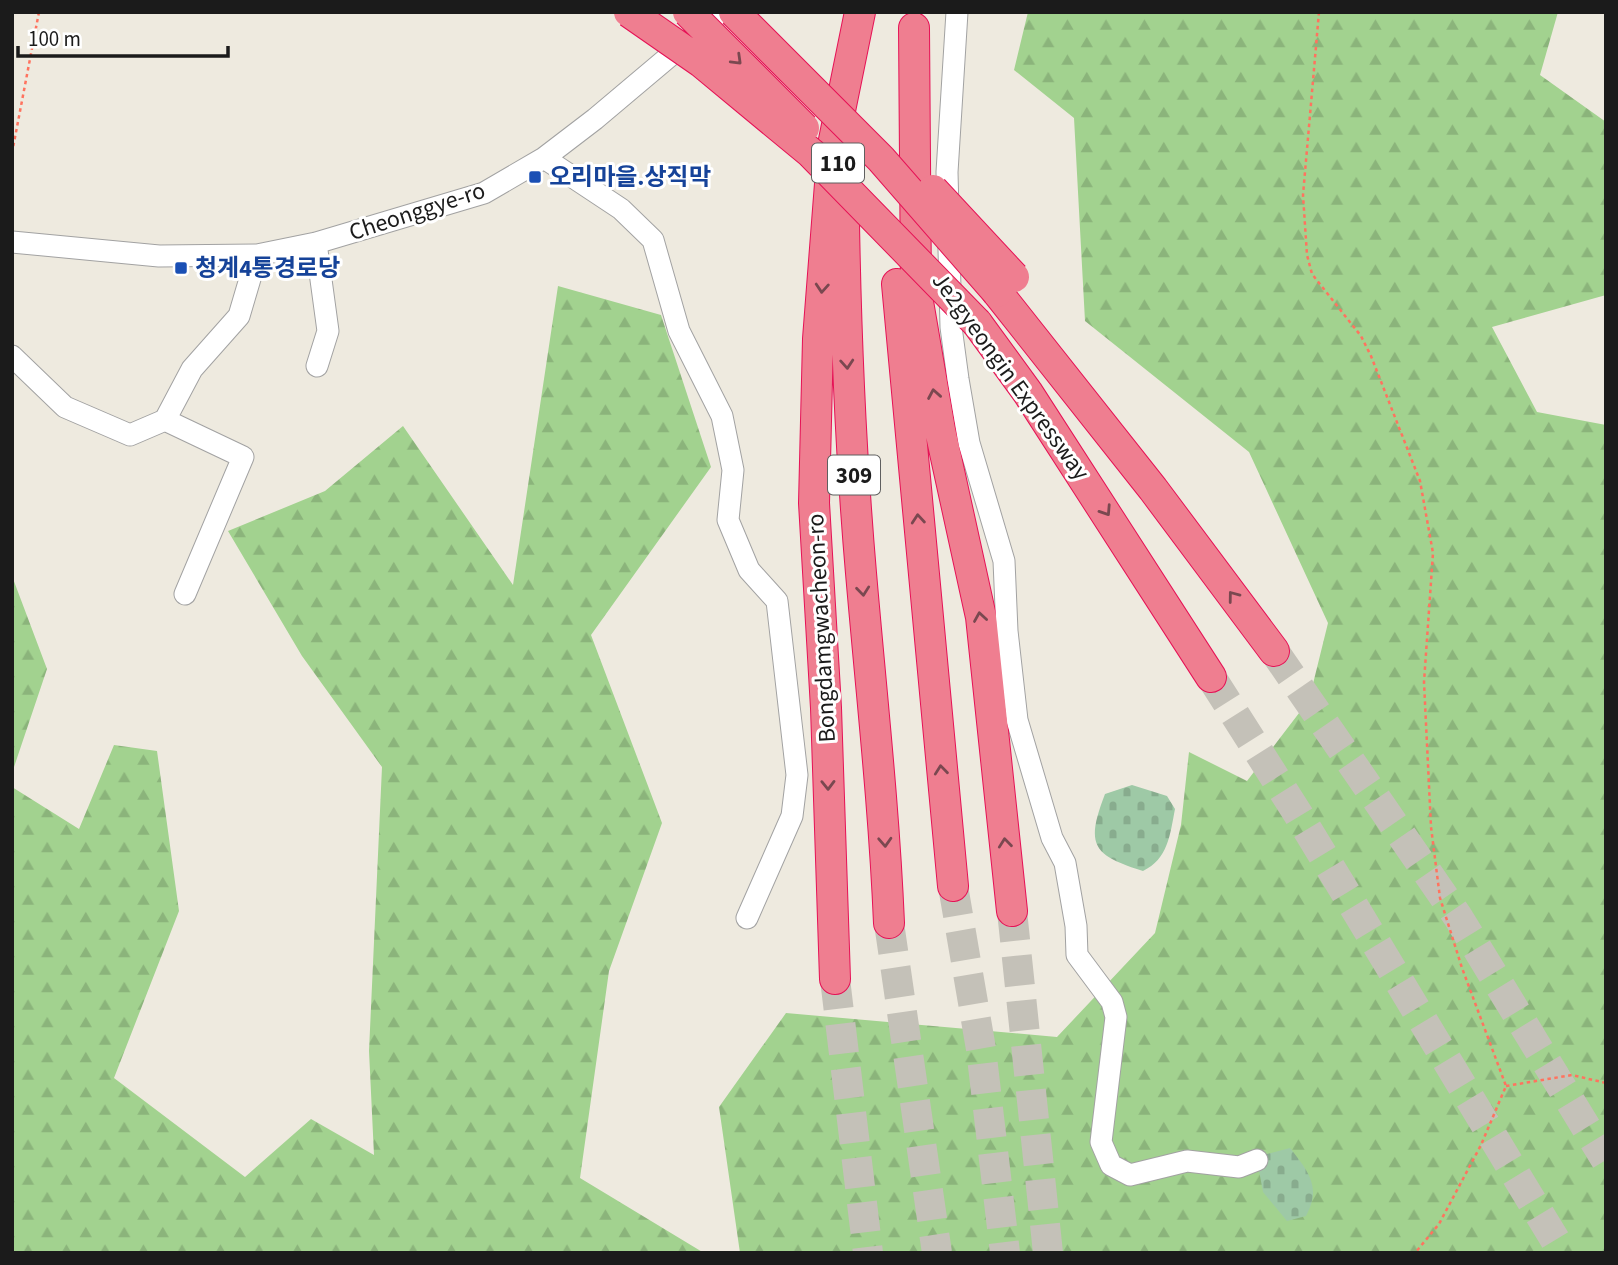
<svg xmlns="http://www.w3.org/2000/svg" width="1618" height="1265" viewBox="0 0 1618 1265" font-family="'Source Sans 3','Noto Sans KR',sans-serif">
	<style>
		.forest { fill: url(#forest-firs) }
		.cemetery { fill: url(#cemetery-stones) }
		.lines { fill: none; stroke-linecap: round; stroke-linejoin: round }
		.stream { stroke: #9acfe1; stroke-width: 4.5 }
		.highway-tunnel { stroke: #c4c1b8; stroke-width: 30; stroke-dasharray: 30 15; stroke-linecap: butt }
		.minor-casing { stroke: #a2a2a2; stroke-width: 23 }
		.highway-casing { stroke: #e61256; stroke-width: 32 }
		.path { stroke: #ff735f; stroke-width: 2.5; stroke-dasharray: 3.5 3.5; stroke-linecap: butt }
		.minor { stroke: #fff; stroke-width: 21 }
		.highway { stroke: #ef7e90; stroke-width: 30 }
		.highway-bridge-casing { stroke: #e61256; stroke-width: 32; stroke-linecap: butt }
		.highway-bridge { stroke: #ef7e90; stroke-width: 30 }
		.oneway { stroke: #7a4850 }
		.transit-dot { fill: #1a4fb4; stroke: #fff; stroke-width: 2.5 }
		.labels { text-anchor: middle; stroke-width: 6; stroke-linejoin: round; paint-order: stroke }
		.shield { fill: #fff; stroke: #5f5f5f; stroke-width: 2 }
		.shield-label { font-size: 23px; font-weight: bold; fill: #1b1b1b }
		.transit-label { font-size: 24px; font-weight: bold; fill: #164399; stroke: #fff; text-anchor: start }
		.street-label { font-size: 24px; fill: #1b1b1b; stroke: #fff }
	</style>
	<defs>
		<pattern id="forest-firs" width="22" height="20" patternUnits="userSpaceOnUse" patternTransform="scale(1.75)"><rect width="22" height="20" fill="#a2d28f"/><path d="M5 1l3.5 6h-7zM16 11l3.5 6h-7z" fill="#8bb47b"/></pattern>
		<pattern id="cemetery-stones" width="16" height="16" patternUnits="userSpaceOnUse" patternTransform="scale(1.75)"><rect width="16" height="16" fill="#9ec9a6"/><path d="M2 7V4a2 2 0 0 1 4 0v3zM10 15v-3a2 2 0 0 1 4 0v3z" fill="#88ac8e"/></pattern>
	</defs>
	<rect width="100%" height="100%" fill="#eeeadf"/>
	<path class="forest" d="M1028 12H1558L1540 75 1606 122V295L1492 327 1537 412 1606 425V1253H740L719 1107 786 1013 1057 1037 1155 933 1181 825 1189 752 1247 781 1309 700 1328 623 1249 452 1085 321 1074 118 1014 70Z
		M558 286 661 315 711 467 591 635 662 823 609 971 580 1178 704 1253H12V787L79 829 114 745 157 751 179 911 114 1078 245 1177 311 1119 374 1155 369 1051 382 767 302 656 228 531 325 491 403 426 513 585Z
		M12 576 47 669 12 773Z"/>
	<path class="cemetery" d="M1132 785 1167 796 1175 809C1170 835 1168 859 1143 871 1093 855 1085 846 1105 794Z
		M1290 1148C1308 1171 1322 1187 1306 1216L1287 1221 1263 1192 1258 1165 1267 1154Z"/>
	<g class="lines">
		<path class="stream" d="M12 13V12"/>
		<path class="highway-tunnel" d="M1274 651 1458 917 1606 1160
			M1211 677 1298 814 1563 1253
			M953 886 981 1049 1005 1253
			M1012 911 1048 1253
			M889 923 937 1253
			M835 979 868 1253"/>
		<g class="minor-casing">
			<path id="minor" d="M957 12 947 172 951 327 958 379 969 443 1004 561 1007 631 1017 720 1052 838 1065 863 1076 926 1077 955 1112 1002 1116 1017 1101 1142 1111 1165 1130 1175 1187 1161 1239 1167 1257 1160
				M544 158 621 209 653 240 679 331 722 416 733 470 728 520 749 570 777 601 797 775 792 816 747 918
				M12 242 159 256 257 255 316 243 484 193 544 158 595 119 722 12
				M316 243 328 331 317 366
				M12 356 65 407 130 435 165 420 192 369 239 316 257 255
				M165 420 243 457 185 594"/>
		</g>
		<g class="highway-casing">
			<path id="highway" d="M914 28 916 290 940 430 981 617 1012 911
				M844 223C846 340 851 457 861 573 871 690 884 806 889 923
				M897 284 953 886
				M997 292 1153 489 1274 651
				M977 323 1028 393 1211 677
				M835 979 826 708 814 503 818 339 833 145 860 12"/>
		</g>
		<path class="path" d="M1319 12 1303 195 1307 255 1312 274 1361 336 1371 356 1420 481 1433 553 1424 682 1431 827 1440 898 1462 968 1506 1086 1481 1145 1439 1224 1415 1253
			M12 153 39 12
			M1506 1086 1572 1075 1606 1083"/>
		<use href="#minor" class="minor"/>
		<use href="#highway" class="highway"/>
		<g class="highway-bridge-casing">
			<path id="highway-bridge" d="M629 12 701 62 811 153 977 323
				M688 12 804 128
				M734 12 881 159 997 292
				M933 190 1014 277"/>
		</g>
		<use href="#highway-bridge" class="highway-bridge"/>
	</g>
	<defs><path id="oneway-chevron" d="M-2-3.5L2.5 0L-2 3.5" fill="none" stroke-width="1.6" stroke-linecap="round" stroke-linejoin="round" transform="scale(1.75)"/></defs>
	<g class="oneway">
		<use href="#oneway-chevron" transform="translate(737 60) rotate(44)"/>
		<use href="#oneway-chevron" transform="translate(822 288) rotate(94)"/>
		<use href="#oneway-chevron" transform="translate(847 364) rotate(86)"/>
		<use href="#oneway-chevron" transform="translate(934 394) rotate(-100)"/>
		<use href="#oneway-chevron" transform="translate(1106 511) rotate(57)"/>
		<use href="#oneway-chevron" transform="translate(918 519) rotate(-95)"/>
		<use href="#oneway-chevron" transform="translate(863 591) rotate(84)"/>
		<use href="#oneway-chevron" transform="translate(1233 596) rotate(-127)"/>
		<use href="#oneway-chevron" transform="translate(980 617) rotate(-99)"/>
		<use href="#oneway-chevron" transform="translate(941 770) rotate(-96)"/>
		<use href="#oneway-chevron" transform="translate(828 785) rotate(89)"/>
		<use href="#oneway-chevron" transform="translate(885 842) rotate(87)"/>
		<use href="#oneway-chevron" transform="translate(1005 843) rotate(-96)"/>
	</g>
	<g class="transit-dot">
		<rect x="528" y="170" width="14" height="14" rx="3.5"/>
		<rect x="174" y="261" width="14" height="14" rx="3.5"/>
	</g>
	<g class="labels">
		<g class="shield">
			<rect x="812" y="143.5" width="52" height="39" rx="5"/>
			<rect x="828" y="455.5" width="52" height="39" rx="5"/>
		</g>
		<g class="shield-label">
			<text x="838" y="171">110</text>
			<text x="854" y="483">309</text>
		</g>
		<g class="transit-label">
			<text x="549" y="185">오리마을.상직막</text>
			<text x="195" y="276">청계4통경로당</text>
		</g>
		<g class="street-label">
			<text transform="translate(417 211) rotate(-18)" y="8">Cheonggye-ro</text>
			<text transform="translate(1011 376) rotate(54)" y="8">Je2gyeongin Expressway</text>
			<text transform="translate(821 628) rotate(-93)" y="8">Bongdamgwacheon-ro</text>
		</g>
	</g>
	<rect width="1618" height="1265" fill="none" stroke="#1b1b1b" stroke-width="28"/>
	<path d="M18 46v10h210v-10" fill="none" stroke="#1b1b1b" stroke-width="3.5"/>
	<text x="28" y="46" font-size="21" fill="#1b1b1b" stroke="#ffffff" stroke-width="5" paint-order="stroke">100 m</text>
</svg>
